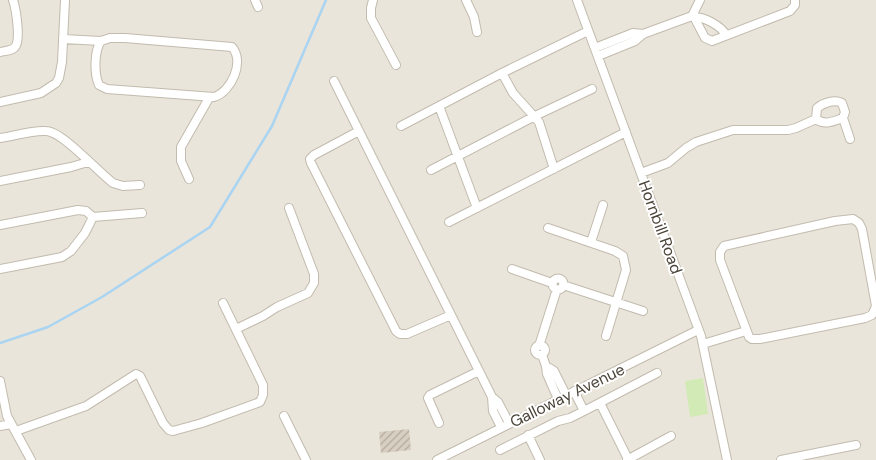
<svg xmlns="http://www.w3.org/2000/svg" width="876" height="460" viewBox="0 0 876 460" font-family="'DM Sans',sans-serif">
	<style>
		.residential { fill: #eae5da }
		.park { fill: #d2eab5 }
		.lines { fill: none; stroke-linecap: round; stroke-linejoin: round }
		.stream { stroke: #a9d4f2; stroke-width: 2.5 }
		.building { fill: url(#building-hatch) }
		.minor-casing { stroke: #c2bbae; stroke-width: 10 }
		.minor { stroke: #fff; stroke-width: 8 }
		.labels { text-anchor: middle; stroke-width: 4; stroke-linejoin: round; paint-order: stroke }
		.street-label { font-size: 16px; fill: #4b4439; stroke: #fff }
	</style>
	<defs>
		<pattern id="building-hatch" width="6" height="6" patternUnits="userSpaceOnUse" patternTransform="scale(1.25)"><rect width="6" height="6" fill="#d8cfc1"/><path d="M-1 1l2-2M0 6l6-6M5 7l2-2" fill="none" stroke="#b1aa9e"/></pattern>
	</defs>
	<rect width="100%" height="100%" fill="#f6f3ec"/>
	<path class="residential" d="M0 0H876V460H0Z"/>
	<path class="park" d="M703 378 708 414 690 417 685 381Z"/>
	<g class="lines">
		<path class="stream" d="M0 343 48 327 102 297 210 227 272 126 326 0"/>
	</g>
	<path class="building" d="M409 429 411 450 381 453 379 432Z"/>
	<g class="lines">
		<g class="minor-casing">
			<path id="minor" d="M255 0 258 7
				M373 0 371 8V18L396 65
				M466 0 474 17 477 32
				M577 0 701 336 727 460
				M693 15 705 38 712 41 790 11 795 5V0
				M694 17C705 17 721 26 726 35
				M63 39 101 41 110 38H125L232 47C245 62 231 92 214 97L107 89 99 85C94 74 94 51 101 41
				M595 48 633 33 643 34
				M0 52C4 51 12 51 15 47 21 40 16 9 13 0
				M598 56 635 41 643 34 692 16 700 0
				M502 73 513 93 539 122 554 169
				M334 81 492 397 493 411 501 427
				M0 102 41 93 56 83 59 78 62 62 65 0
				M439 106 477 208
				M816 119 817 108C823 103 834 99 842 103L845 112 843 118
				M401 126 502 73 588 31
				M359 131 314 155 310 159 311 163 396 331 400 334H407L451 315
				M0 138C15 136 31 130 46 131 62 131 98 172 113 183L123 186 140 185
				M431 170 535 116 592 89
				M641 173 668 163 686 148 696 142 733 130H788L796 128 816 119C825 126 834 121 843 118L850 139
				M189 179 181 161V147L209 98
				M0 181 71 167 88 162
				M853 219 859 223 862 229 876 306 872 315 865 318 760 339H752L749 337 720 260V252L724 246 835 221Z
				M449 222 626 132
				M0 225 78 210 86 211 93 217 142 213
				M548 228 615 251 623 256 626 270 606 336
				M591 242 603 205
				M0 269 62 257 71 251 85 233 93 217
				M512 269 552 283
				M552.5 284a5.5 5.5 0 1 1 11 0a5.5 5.5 0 1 1-11 0Z
				M563 285 643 311
				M236 329 263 316 277 307 308 293 314 283V274L289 208
				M703 344 746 331
				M535 350a5 5 0 1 1 10 0a5 5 0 1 1-10 0Z
				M539 346 557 289
				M542 355 546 366 547 374 558 399
				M546 366 554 371 566 395
				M0 381 7 416 31 460
				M574 391 584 411
				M492 397 498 402 509 423
				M600 403 628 459
				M284 416 306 460
				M439 423 428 398 430 395 479 371
				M0 426 11 424
				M16 431 86 406 136 374 140 376 163 423 169 430 173 431 202 423 260 402 263 395V385L223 303
				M528 435 540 460
				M500 450 558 421 570 418 584 411 657 373
				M437 460 698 330
				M627 460 671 436
				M781 460 856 445"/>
		</g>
		<use href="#minor" class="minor"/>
	</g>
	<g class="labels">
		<g class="street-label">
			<text transform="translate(661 227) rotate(70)" y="6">Hornbill Road</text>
			<text transform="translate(567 395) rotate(-26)" y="6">Galloway Avenue</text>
		</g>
	</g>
</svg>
